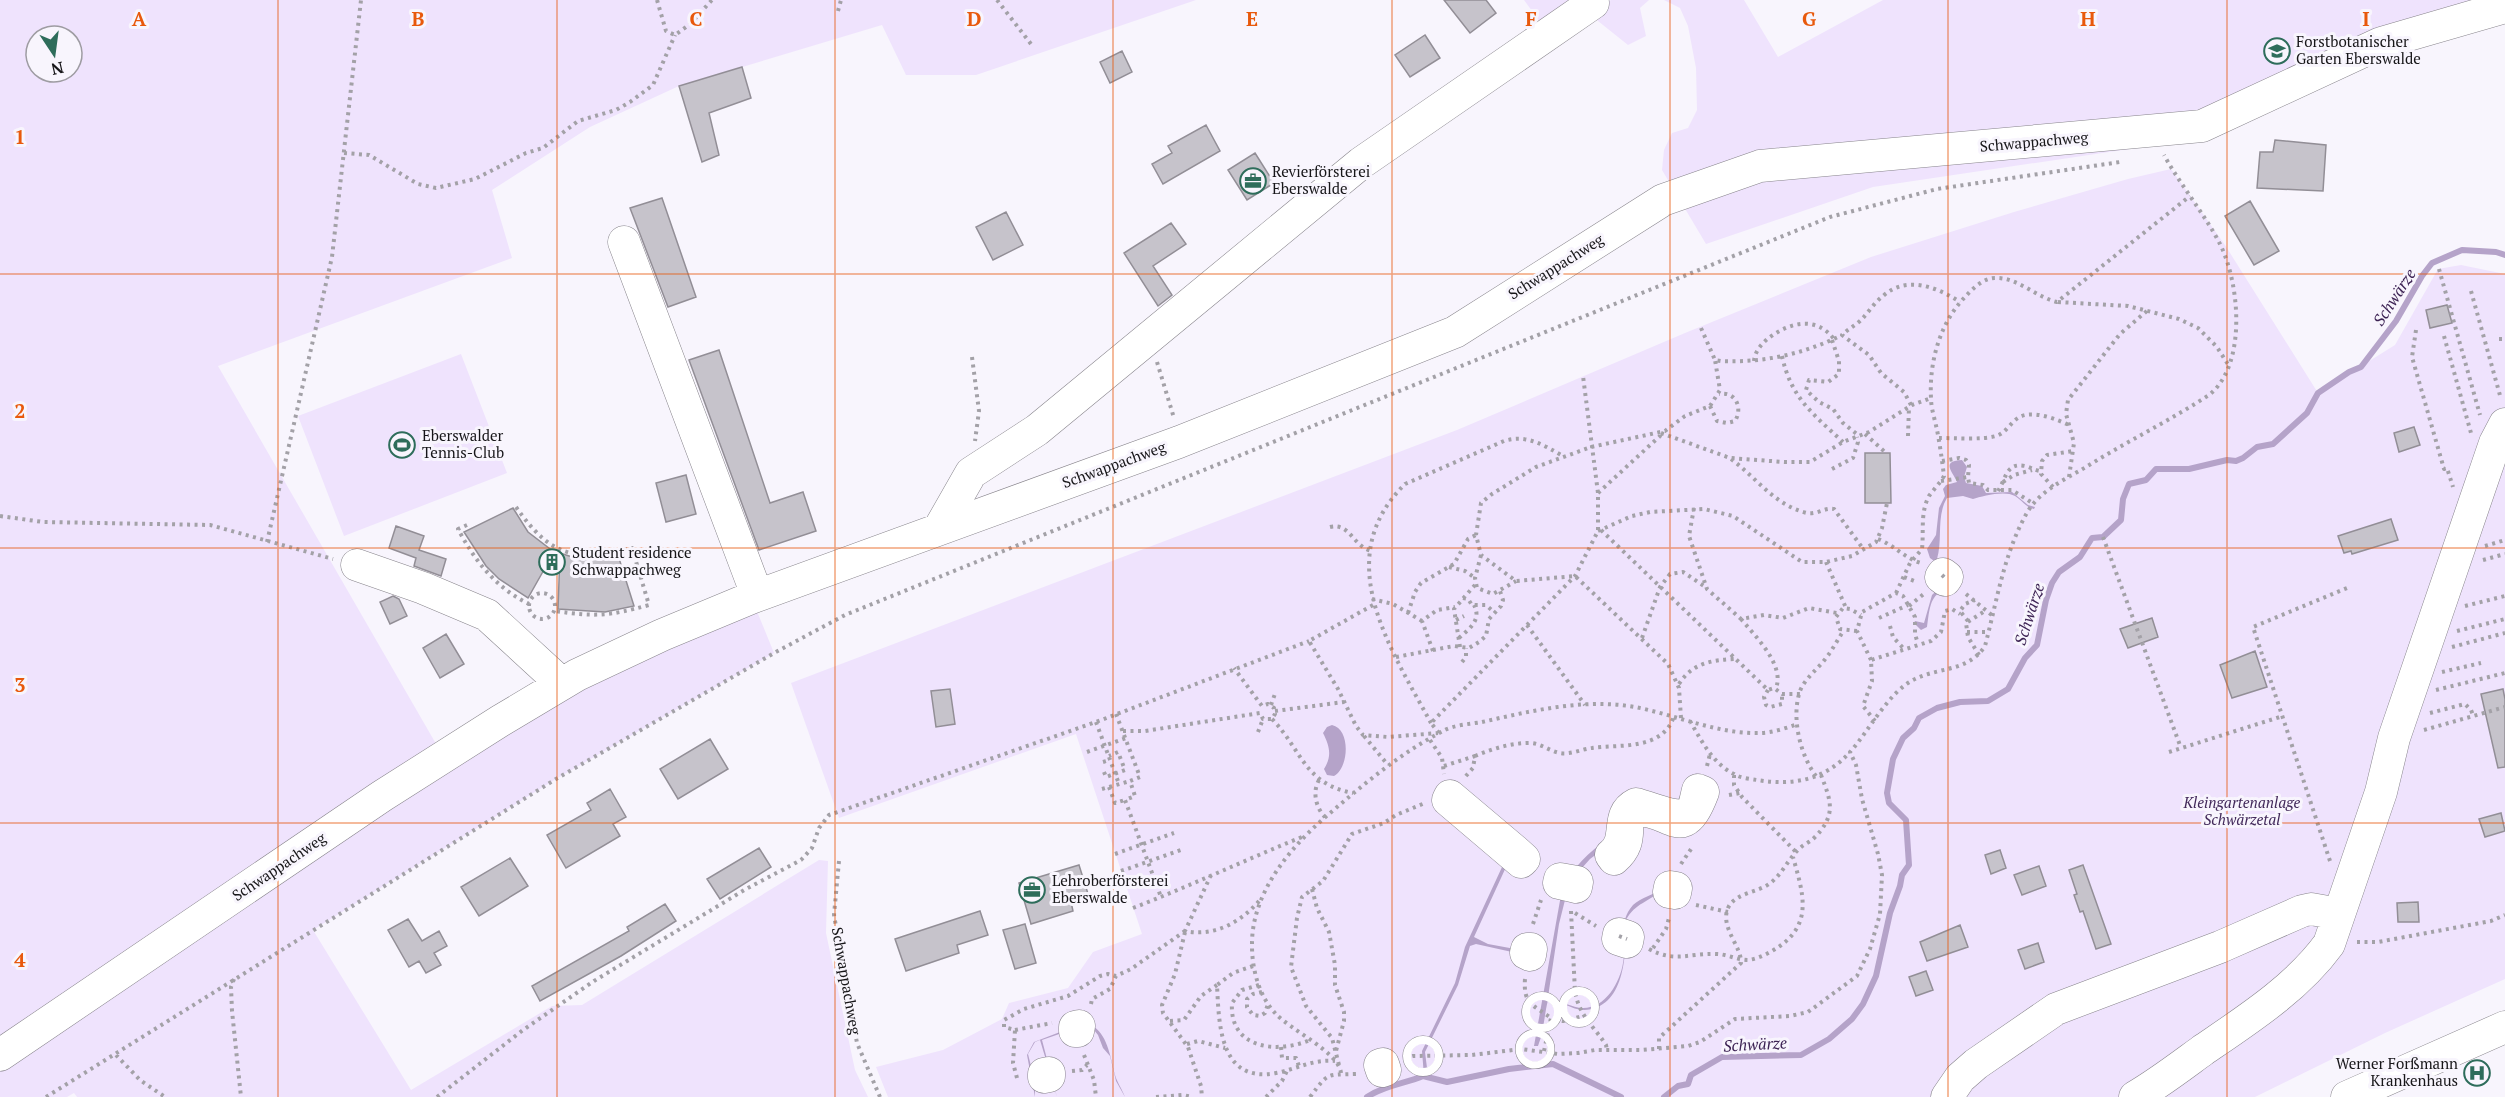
<svg xmlns="http://www.w3.org/2000/svg" width="2505" height="1097" viewBox="0 0 2505 1097" font-family="'PT Serif',serif">
	<style>
		.green { fill: #efe3fd; fill-rule: evenodd }
		.water { fill: #b5a3c9 }
		.lines { fill: none; stroke-linecap: round; stroke-linejoin: round }
		.stream { stroke: #b5a3c9; stroke-width: 6 }
		.building { fill: #c6c3cb; stroke: #928e96; stroke-width: 1.5 }
		.minor-casing { stroke: #87848b; stroke-width: 33 }
		.path { stroke: #a3a1a7; stroke-width: 4; stroke-dasharray: 3 4.5; stroke-linecap: butt }
		.minor { stroke: #fff; stroke-width: 32 }
		.path-bridge { stroke: #a3a1a7; stroke-width: 4; stroke-dasharray: 3 4.5; stroke-linecap: butt }
		.grid { fill: none; stroke: #e8590c; stroke-width: 1.5; stroke-opacity: 0.55 }
		.labels { text-anchor: middle; stroke-width: 6; stroke-linejoin: round; paint-order: stroke }
		.poi-label { font-size: 15px; fill: #171619; stroke: #f8f5fd; text-anchor: start }
		.street-label { font-size: 15px; fill: #171619; stroke: #f8f5fd }
		.park-label { font-size: 15px; font-style: italic; fill: #42295a; stroke: #f8f5fd }
		.water-label { font-size: 16px; font-style: italic; fill: #3d2354; stroke: #f8f5fd }
		.grid-label { font-size: 20px; text-anchor: middle; font-weight: bold; fill: #e8590c; stroke: #f8f5fd; stroke-width: 6; stroke-linejoin: round; paint-order: stroke }
	</style>
	<rect width="100%" height="100%" fill="#f8f5fd"/>
	<path class="green" d="M0 0H1196L976 75H906L882 25 679 86 590 127 492 190 512 258 218 366 439 749 0 1045ZM36 36H72V72H36Z
		M1524 0H1589L1543 26Z
		M1611 0H1649L1640 8 1646 36 1628 45 1588 13Z
		M1664 0H1744L1778 57 1883 0H2503L2156 145 1873 187 1706 244 1662 170 1664 150 1672 133 1688 128 1697 110 1696 68 1688 26 1680 8Z
		M2171 169 2225 245 2318 393 2395 345 2438 269 2461 265 2505 274V979L2385 1033 2255 1097H888L876 1067 943 1050 1002 1019 1009 1003 1068 988 1093 952 1142 934 1076 734 839 818 791 683 1457 430 1685 333 1871 257 2014 212 2128 179Z
		M461 354 507 473 344 536 298 416Z
		M754 604 774 653 556 779 313 930 411 1090 552 1006 582 1005 819 860 828 861 826 933 855 1070 868 1097H77L74 1093 67 1097H0V1063L515 719Z"/>
	<path class="water" d="M1962 460 1967 467 1964 477 1966 483 1982 486 1986 493 2012 492 2028 505 2035 507 2034 509C2025 507 2022 500 2015 496 2005 490 1982 496 1973 499L1963 496 1947 498C1936 516 1943 539 1937 559L1944 567 1941 592C1929 597 1929 615 1927 627L1921 630 1914 623 1915 621 1924 623 1932 595 1935 592 1937 563 1930 558 1927 549 1936 535 1939 508 1945 496 1943 489 1946 485 1957 482C1953 472 1940 461 1962 460Z
		M1332 725C1351 729 1349 768 1334 776L1327 775 1324 769C1332 756 1330 747 1323 733L1327 727Z
		M1601 844 1602 850 1590 859 1573 878 1566 896 1559 924 1548 997C1558 1000 1573 1008 1583 1008 1606 1008 1620 982 1623 963 1627 942 1617 923 1633 905 1641 898 1653 894 1662 890 1649 902 1635 903 1626 920 1626 950 1627 1008 1584 1010 1571 1010 1561 1000 1548 1000 1544 1016 1544 1031 1538 1046H1534L1561 895C1569 873 1582 858 1601 844Z
		M1509 852 1512 854 1474 937 1488 944 1526 951 1512 952 1476 944 1470 946 1458 985 1425 1052 1428 1076H1424L1422 1051 1455 983 1465 947Z
		M1094 1027C1108 1036 1111 1060 1115 1075 1117 1082 1122 1089 1125 1097L1116 1081 1110 1056 1103 1048 1098 1035 1094 1030 1065 1032 1042 1040 1057 1097 1040 1040 1035 1042 1028 1054 1035 1082V1097L1027 1055 1034 1042 1060 1032Z"/>
	<g class="lines">
		<path class="stream" d="M1367 1097C1385 1085 1404 1084 1423 1076L1447 1082 1509 1069 1553 1064 1621 1097
			M1664 1097 1678 1086 1688 1084 1691 1075 1722 1057 1801 1055 1829 1039 1852 1019 1863 1004 1876 976 1890 913 1900 886 1902 875 1909 865 1906 820 1889 803 1887 793 1893 759 1903 738 1914 728 1919 718 1937 708 1960 702 1988 701 2008 689 2025 658 2037 645 2046 600 2052 583 2059 572 2080 557 2092 538 2103 537 2121 520 2123 499 2129 484 2146 480 2156 469H2189L2227 460 2236 461 2243 458 2257 447 2273 444 2307 413 2318 393 2349 372 2361 367 2396 321 2422 276 2432 263 2462 250 2496 252 2505 255"/>
	</g>
	<path class="building" d="M1444 0H1486L1496 13 1470 33Z
		M1425 35 1440 58 1410 77 1395 55Z
		M1122 51 1132 72 1110 83 1100 62Z
		M742 67 751 98 709 113 719 155 702 162 679 86Z
		M1206 125 1220 151 1163 184 1152 164 1172 153 1168 146Z
		M2275 140 2326 145 2323 191 2257 188 2260 152H2273Z
		M1255 153 1274 183 1247 200 1228 170Z
		M662 198 696 297 668 307 630 208Z
		M2250 201 2279 251 2254 265 2225 216Z
		M1006 212 1023 245 993 260 976 227Z
		M1171 223 1186 244 1153 266 1172 295 1158 306 1124 253Z
		M2447 305 2452 323 2430 328 2426 310Z
		M719 350 770 503 803 492 816 531 759 550 689 360Z
		M2414 427 2420 445 2399 452 2394 433Z
		M1865 453H1890L1891 503H1865Z
		M686 475 696 514 666 522 656 483Z
		M513 508 528 532 554 552 528 598 499 579 486 566 464 532Z
		M2391 519 2398 540 2352 554 2351 551 2344 553 2338 536Z
		M396 526 424 536 419 550 446 559 441 576 414 566 416 558 389 548Z
		M560 553 575 558 596 559 618 555 634 606 605 612 558 609Z
		M393 596 399 599 407 616 390 624 380 602Z
		M2152 618 2158 637 2128 648 2120 629Z
		M446 634 464 664 440 678 423 648Z
		M2255 651 2267 687 2232 698 2220 665Z
		M950 689 955 724 936 727 931 691Z
		M2503 689 2505 699V767L2498 768 2481 694Z
		M710 739 728 769 678 799 660 769Z
		M610 789 626 817 613 824 620 836 566 868 547 835 591 810 587 803Z
		M2501 813 2505 831 2485 837 2479 819Z
		M759 848 771 867 720 899 707 879Z
		M2000 850 2006 868 1991 874 1985 855Z
		M510 858 528 886 479 916 461 887Z
		M1079 865 1089 897 1071 902 1073 911 1031 924 1019 883Z
		M2083 865 2111 944 2096 949 2083 911 2080 912 2074 895 2077 894 2069 870Z
		M2039 866 2046 886 2022 895 2014 875Z
		M2418 902 2419 922H2398L2397 903Z
		M665 904 676 921 621 956 540 1001 532 986 629 931 627 927Z
		M980 911 988 935 957 945 959 953 906 971 895 939Z
		M408 919 422 941 439 931 447 946 434 953 441 965 426 973 419 961 409 967 388 930Z
		M1025 924 1036 963 1015 969 1003 930Z
		M1960 925 1968 947 1927 961 1920 942Z
		M2038 943 2044 962 2025 969 2018 950Z
		M1926 971 1933 990 1916 996 1909 977Z"/>
	<g class="lines">
		<g class="minor-casing">
			<path id="minor" d="M624 242 757 595
				M939 529 971 473 1037 430 1361 163 1593 3
				M357 565 423 588 487 615 561 683
				M1943 574 1947 577 1945 580 1941 577Z
				M1698 790 1703 792C1682 847 1672 808 1635 810 1619 824 1637 839 1614 859L1611 855C1631 840 1614 815 1636 804 1648 807 1679 821 1689 813 1695 808 1696 797 1698 790Z
				M1450 796 1514 850 1524 859 1521 862 1448 800Z
				M1560 879 1577 882 1576 887 1559 883Z
				M1670 887 1676 888 1675 893 1669 892Z
				M1619 934 1628 937 1627 942 1618 939Z
				M1527 949H1531L1530 955 1526 953Z
				M1575 1007a4 4 0 1 1 8 0a4 4 0 1 1-8 0Z
				M1538 1012a4 4 0 1 1 8 0a4 4 0 1 1-8 0Z
				M1079 1026 1078 1031H1075V1027Z
				M1531.5 1049a3.5 3.5 0 1 1 7 0a3.5 3.5 0 1 1-7 0Z
				M1419 1056a4 4 0 1 1 8 0a4 4 0 1 1-8 0Z
				M0 1055 382 796 500 721 577 675 662 635 751 598 1179 442 1455 332 1663 200 1760 166 2202 126 2381 43 2505 7
				M1383 1064 1385 1070 1382 1071 1380 1065Z
				M1049 1073V1076L1044 1077V1074Z
				M1947 1097 1960 1078 1976 1064 2056 1009 2220 947 2302 911 2311 909 2339 914
				M2135 1097C2159 1083 2181 1066 2203 1050 2247 1020 2297 988 2329 944L2381 792 2394 738 2495 443 2505 424
				M2347 1097 2505 1027"/>
		</g>
		<path class="path" d="M657 0 666 31 675 35 689 25 712 0
			M997 0 1031 44
			M838 11 841 0
			M344 153 369 155 418 184 436 188 475 179 526 153 543 148 578 121 616 110 630 102 653 85 675 35
			M2439 269 2480 415
			M2471 291 2501 399
			M2058 302 2128 306 2179 319 2198 328 2217 347 2229 366
			M1701 328 1715 360 1721 361C1763 363 1804 354 1842 335
			M2416 330 2412 357 2444 469 2447 468 2453 487
			M2444 336 2471 433
			M2499 339H2505
			M1832 340 1839 361V374L1828 382 1809 380 1806 390 1819 402 1833 409 1843 423 1858 435
			M1782 356C1791 398 1813 414 1843 442
			M972 357 979 411 975 441
			M1754 361C1755 351 1762 343 1770 337 1791 322 1816 316 1834 339
			M1157 362 1174 418
			M1911 405 1904 392 1881 373 1869 355 1842 335C1848 329 1855 326 1861 320 1868 313 1874 303 1883 296 1906 275 1937 287 1960 302
			M1710 406 1717 421 1727 423 1735 421C1743 408 1736 391 1719 394
			M1661 433 1730 458 1784 462H1810L1843 442 1869 432 1912 405 1931 398
			M1865 434 1886 453
			M1908 436 1909 407
			M1939 438C1954 438 1983 440 1996 436 2006 433 2010 423 2018 418 2031 409 2056 419 2069 425
			M1731 459C1757 478 1774 505 1807 513 1817 515 1825 507 1834 509L1864 550
			M1942 461 1959 458 1966 460 1969 465 1968 477
			M1832 469 1853 458 1858 442 1857 437
			M2069 477 2074 443 2066 414 2068 400 2120 334 2148 310
			M1941 481 1968 477 1969 483 1983 485 1988 490H2012L2034 504
			M2003 482 2014 475 2032 470
			M2053 487 2041 474 2042 461 2047 455 2073 451
			M1998 491C2006 479 2006 462 2025 466 2030 467 2034 470 2040 471
			M1598 493 1660 436V434
			M516 507C551 557 574 562 632 548L649 605C609 616 595 617 555 611
			M1694 508 1689 536 1707 589 1741 619 1764 615 1783 618 1809 608 1837 613
			M0 516 43 522 210 525 333 559
			M467 525 458 529C475 561 496 588 529 604
			M1330 527C1350 522 1353 547 1372 551
			M1601 530 1768 690 1774 688 1782 694H1800
			M1598 531 1632 516 1650 512 1704 509 1733 516 1802 562H1826L1852 556 1876 542 1882 528 1887 503
			M2103 537 2181 748
			M1878 539C1894 545 1904 558 1921 563
			M267 542 332 257 361 0
			M2485 546 2505 540
			M1481 555 1475 578 1477 588 1493 594 1516 581
			M2483 560 2505 554
			M1826 562 1846 608
			M1449 567 1465 571 1475 578
			M1904 577 1917 582
			M529 606a13 13 0 1 1 26 0a13 13 0 1 1-26 0Z
			M1896 593 1910 563 1922 549C1924 531 1920 513 1929 496 1934 489 1940 483 1944 476 1942 460 1940 445 1937 430 1935 420 1931 408 1931 398 1929 362 1940 322 1966 296 1974 287 1985 277 1997 278 2018 278 2036 297 2057 302L2190 196
			M1966 594 1993 616
			M1463 598 1468 599 1472 605H1486L1494 612
			M1372 599 1393 604 1422 621
			M1373 605 1309 641 1338 689 1356 726 1363 735 1388 737 1438 733
			M1909 606 1925 593
			M2465 606 2505 596
			M1408 613 1415 592 1421 583 1454 564 1468 539 1476 535
			M1879 618 1908 605
			M1741 619C1755 636 1785 665 1776 688
			M1456 620 1464 616
			M1968 621 1960 611 1965 604 1975 600
			M1527 625 1585 705
			M1890 626 1893 637 1904 649
			M1857 631 1840 629 1836 617 1843 608 1850 609 1861 615
			M2457 631 2505 619
			M1967 632H1988
			M1459 638C1469 629 1482 620 1474 605
			M1642 638 1660 587 1670 574 1683 572 1707 588
			M1460 647 1454 609 1475 585
			M2452 647 2505 633
			M1433 651 1422 621 1437 610 1455 607
			M1979 655 1968 637 1966 623 1985 611
			M1396 657 1454 646 1469 648 1479 642 1486 636 1489 619 1501 606 1503 600 1500 591
			M1871 660 1857 631 1862 612 1896 593 1903 596 1915 617V634L1918 644
			M1462 662 1466 657V648
			M2442 672 2481 663
			M1679 684C1692 663 1712 660 1735 659
			M1768 690 1764 697 1766 705 1770 707 1782 704V694
			M2436 690 2505 673
			M1271 705 1276 691
			M1275 711 1344 702
			M2430 713 2465 704 2471 710 2473 715
			M1116 714 1140 777 1130 781 1135 796 1125 800 1161 897
			M1681 718 1679 688 1668 664 1575 576 1516 581 1481 555 1476 535 1481 503 1492 494 1536 467 1591 447 1665 431 1685 416 1710 406 1720 390 1715 360
			M1272 719C1302 750 1304 784 1353 793
			M1690 721C1701 740 1713 764 1734 774 1740 778 1750 779 1757 780 1793 786 1825 780 1850 752
			M1875 721 1863 706 1872 681 1871 660 1931 641 1941 632 1945 611 1952 609 1960 614
			M1096 722 1119 784
			M1431 723C1391 649 1329 559 1405 484L1504 441C1527 434 1543 445 1563 456
			M2424 730 2505 707
			M1123 731H1145L1260 713 1263 719H1272L1275 714 1274 708 1268 704 1262 706 1234 668
			M1258 732 1263 719
			M1439 733 1431 723 1575 576 1598 531V493L1583 376
			M1364 736 1388 765
			M1430 740 1442 758 1444 774
			M1087 752 1126 738
			M2169 752 2283 716
			M1475 756C1492 749 1510 743 1529 743 1541 743 1549 751 1560 753 1570 755 1582 749 1592 748 1619 744 1663 751 1674 716
			M1103 762 1110 760
			M1444 766 1475 756 1473 768 1465 777
			M1707 766 1710 754
			M1104 772 1106 777 1125 770 1118 752 1109 756
			M1734 775V785L1742 797 1796 852
			M1816 776C1800 755 1791 717 1800 691 1805 678 1818 669 1826 658 1833 649 1838 639 1844 630
			M1319 780C1312 792 1316 808 1325 817
			M1109 787 1115 803 1125 800
			M1102 789 1130 781
			M1729 795 1740 793
			M1115 854 1174 833
			M839 861 834 915 844 973 857 1043 880 1097
			M2330 861 2253 627 2347 588
			M1681 864 1693 846
			M1121 871 1181 850
			M1211 875 1185 931C1215 937 1241 922 1260 900
			M1312 889 1317 908 1329 932 1335 965V985L1344 1012V1021L1336 1051
			M1696 905 1728 912
			M1133 908C1190 886 1245 860 1302 837
			M1571 911 1575 992C1580 1017 1593 1025 1606 1045L1607 1050
			M1575 913 1596 926
			M1533 924 1541 900
			M1185 932 1175 974 1162 1005 1163 1013 1188 1047 1201 1086 1202 1097
			M2357 942H2378L2491 921 2505 915
			M1653 948 1666 929 1669 918
			M1649 949C1675 963 1689 953 1716 954 1727 954 1737 960 1748 960 1758 959 1769 953 1777 948 1814 924 1803 893 1793 857
			M1253 966 1233 973 1217 985C1219 1023 1219 1084 1276 1073 1297 1069 1313 1059 1335 1061
			M234 979 231 987 232 1011 241 1097
			M1525 979C1523 1005 1534 1005 1551 1018
			M1259 985 1242 990 1232 1003C1229 1049 1277 1054 1310 1040
			M1262 992 1253 994 1247 999V1007L1253 1015 1260 1016 1265 1013 1268 1004
			M1091 1004 1092 999 1110 989 1116 976 1131 969 1185 931
			M1170 1021 1184 1020 1201 996 1217 985
			M1015 1030 1052 1023
			M1187 1044 1198 1041 1225 1048
			M1281 1047 1282 1058H1296L1299 1066
			M1659 1049V1038L1741 963C1742 946 1718 926 1729 906 1737 893 1758 892 1769 884 1782 875 1788 859 1799 849 1804 844 1810 842 1814 838 1837 815 1831 801 1821 775
			M1544 1051 1551 1018 1563 1021 1583 1016
			M116 1055 140 1080 165 1097
			M1084 1055 1094 1080 1096 1097
			M1405 1058 1413 1056 1472 1055 1521 1049 1558 1054 1578 1053 1595 1050H1642L1688 1046 1700 1042 1735 1019 1790 1016 1808 1012 1857 976 1870 949 1880 914 1882 875 1878 854 1862 799 1856 765 1850 752C1869 731 1889 691 1915 679 1939 667 1968 672 1985 646 1997 601 2004 552 2028 511 2041 490 2066 479 2086 467 2126 442 2169 421 2209 395 2247 365 2240 284 2220 244 2204 213 2181 186 2164 155
			M1339 1065 1332 1038 1306 1006 1291 967 1297 918 1302 897 1323 881 1352 834 1384 823 1396 815 1425 803
			M1072 1071 1082 1070 1087 1065
			M1341 1073C1339 1052 1290 1030 1275 1013 1259 996 1252 969 1252 946 1251 893 1291 846 1329 814 1365 783 1401 753 1443 731 1453 725 1470 724 1482 722 1531 711 1584 698 1635 707 1676 715 1717 734 1759 733 1772 733 1786 728 1798 724
			M1017 1078 1013 1063 1015 1030 1004 1027V1020L1024 1009 1068 996 1100 976 1108 974 1116 976
			M46 1097 556 779 774 653 845 615 1830 217 1937 189 2120 162
			M437 1097 523 1030 594 981 746 889 801 860 812 848 819 828 829 815 1096 722 1309 641
			M1156 1097 1183 1095 1192 1097
			M1266 1097 1282 1081 1287 1071
			M1310 1097C1329 1072 1325 1075 1356 1074"/>
		<use href="#minor" class="minor"/>
		<path class="path-bridge" d="M1942 575 1946 579
			M1619 936 1627 939"/>
	</g>
	<path class="grid" d="M278 0V1097M557 0V1097M835 0V1097M1113 0V1097M1392 0V1097M1670 0V1097M1948 0V1097M2227 0V1097M0 274H2505M0 548H2505M0 823H2505"/>
	<defs>
		<g id="university-ring" transform="scale(1.35)"><circle r="9.5" fill="#f8f5fd" stroke="#2e6d5b" stroke-width="1.5"/><path d="M0-5L7-2L0 1L-7-2ZM-4 1L0 2.5L4 1V4Q0 6-4 4Z" fill="#2e6d5b"/></g>
		<g id="office-ring" transform="scale(1.35)"><circle r="9.5" fill="#f8f5fd" stroke="#2e6d5b" stroke-width="1.5"/><path d="M-6-3h4V-5.5h4V-3h4V5H-6ZM-1-4.5V-3h2v-1.5ZM-6 0V1H6V0Z" fill="#2e6d5b"/></g>
		<g id="stadium-ring" transform="scale(1.35)"><circle r="9.5" fill="#f8f5fd" stroke="#2e6d5b" stroke-width="1.5"/><path d="M0-5a6.5 5 0 1 0 0 10a6.5 5 0 1 0 0-10ZM-3.5-1.8h7v3.6h-7Z" fill="#2e6d5b"/></g>
		<g id="building-ring" transform="scale(1.35)"><circle r="9.5" fill="#f8f5fd" stroke="#2e6d5b" stroke-width="1.5"/><path d="M-4-6H4V6H1V3H-1V6H-4ZM-2.5-4.3h1.7v1.8h-1.7ZM.8-4.3h1.7v1.8H.8ZM-2.5-1h1.7V.8h-1.7ZM.8-1h1.7V.8H.8Z" fill="#2e6d5b"/></g>
		<g id="hospital-ring" transform="scale(1.35)"><circle r="9.5" fill="#f8f5fd" stroke="#2e6d5b" stroke-width="1.5"/><path d="M-5-5h3v3.5h4V-5h3V5h-3V1.5h-4V5h-3Z" fill="#2e6d5b"/></g>
	</defs>
	<g fill-rule="evenodd">
		<use href="#university-ring" x="2277" y="51"/>
		<use href="#office-ring" x="1253" y="181"/>
		<use href="#stadium-ring" x="402" y="445"/>
		<use href="#building-ring" x="552" y="562"/>
		<use href="#office-ring" x="1032" y="890"/>
		<use href="#hospital-ring" x="2477" y="1073"/>
	</g>
	<g class="labels">
		<g class="poi-label">
			<text x="2296" y="47">Forstbotanischer<tspan x="2296" dy="17">Garten Eberswalde</tspan></text>
			<text x="1272" y="177">Revierförsterei<tspan x="1272" dy="17">Eberswalde</tspan></text>
			<text x="422" y="441">Eberswalder<tspan x="422" dy="17">Tennis-Club</tspan></text>
			<text x="572" y="558">Student residence<tspan x="572" dy="17">Schwappachweg</tspan></text>
			<text x="1052" y="886">Lehroberförsterei<tspan x="1052" dy="17">Eberswalde</tspan></text>
			<text x="2458" y="1069" text-anchor="end">Werner Forßmann<tspan x="2458" dy="17">Krankenhaus</tspan></text>
		</g>
		<g class="street-label">
			<text transform="translate(2034 142) rotate(-5)" y="5">Schwappachweg</text>
			<text transform="translate(1556 267) rotate(-32)" y="5">Schwappachweg</text>
			<text transform="translate(1114 465) rotate(-20)" y="5">Schwappachweg</text>
			<text transform="translate(279 867) rotate(-34)" y="5">Schwappachweg</text>
			<text transform="translate(846 981) rotate(80)" y="5">Schwappachweg</text>
		</g>
		<g class="park-label">
			<text x="2242" y="808">Kleingartenanlage<tspan x="2242" dy="17">Schwärzetal</tspan></text>
		</g>
		<g class="water-label">
			<text transform="translate(2394 297) rotate(-57)" y="6">Schwärze</text>
			<text transform="translate(2029 614) rotate(-72)" y="6">Schwärze</text>
			<text transform="translate(1755 1044) rotate(-3)" y="6">Schwärze</text>
		</g>
	</g>
	<g class="grid-label">
		<text x="139" y="26">A</text>
		<text x="418" y="26">B</text>
		<text x="696" y="26">C</text>
		<text x="974" y="26">D</text>
		<text x="1252" y="26">E</text>
		<text x="1531" y="26">F</text>
		<text x="1809" y="26">G</text>
		<text x="2088" y="26">H</text>
		<text x="2366" y="26">I</text>
		<text x="20" y="144">1</text>
		<text x="20" y="418">2</text>
		<text x="20" y="692">3</text>
		<text x="20" y="967">4</text>
	</g>
	<g transform="translate(54 54) rotate(167)"><circle r="28" fill="#f8f5fd" stroke="#9e9ca2" stroke-width="1.5"/>
	<path d="M0-4.5L10 22L0 15L-10 22Z" fill="#2e6d5b"/>
	<text y="-9" font-size="16" font-weight="bold" text-anchor="middle" fill="#171619">N</text>
	</g>
</svg>
